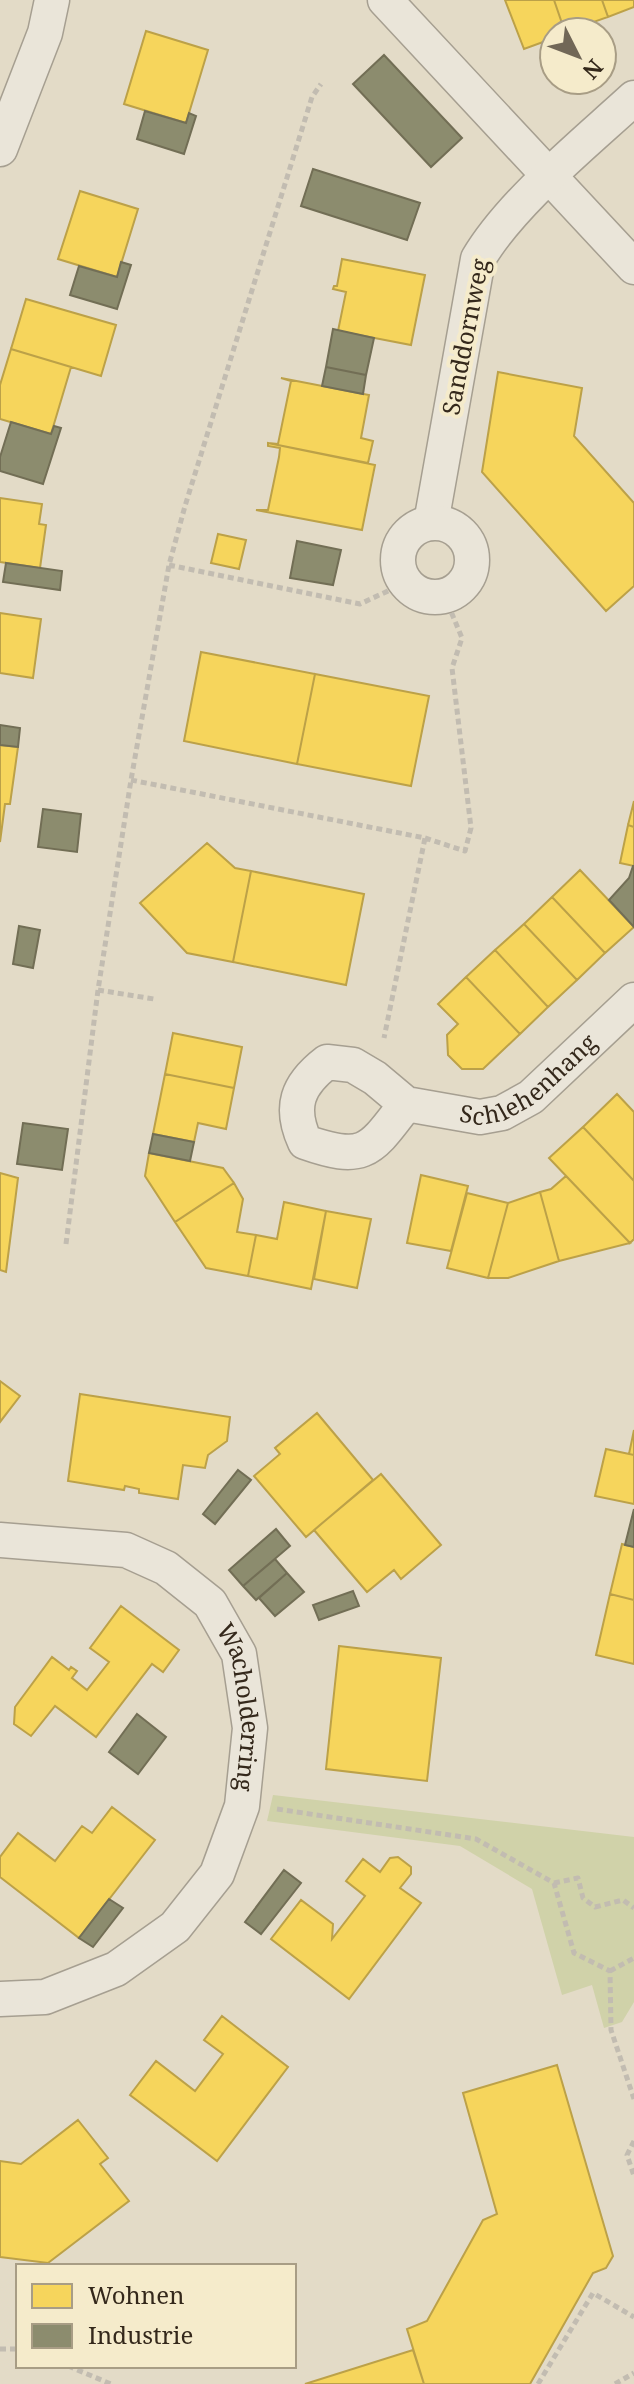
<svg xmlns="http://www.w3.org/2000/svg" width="634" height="2384" viewBox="0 0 634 2384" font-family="'Noto Serif',serif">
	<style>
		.green { fill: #d0d2a9 }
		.homes { fill: #f6d55c; stroke: #bca148; stroke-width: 2 }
		.industry { fill: #8c8c6e; stroke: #726e55; stroke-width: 2 }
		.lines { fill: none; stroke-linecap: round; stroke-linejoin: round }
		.minor-casing { stroke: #a69f91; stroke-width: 37 }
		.path { stroke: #c2bcb1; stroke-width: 5; stroke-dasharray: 6 4; stroke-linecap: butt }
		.minor { stroke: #eae5d9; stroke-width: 34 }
		.labels { text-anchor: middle; stroke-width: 8; stroke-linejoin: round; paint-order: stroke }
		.street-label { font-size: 24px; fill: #34281b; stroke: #f5ebcb }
	</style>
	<rect width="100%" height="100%" fill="#e3dbc7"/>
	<path class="green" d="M273 1795 634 1837V2002L622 2022 604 2028 592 1985 562 1995 532 1889 460 1846 267 1821Z"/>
	<path class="homes" d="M505 0H554L565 32H554V38L524 49Z
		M554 0H602L608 17 565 32Z
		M602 0H634V7L608 17Z
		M146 31 208 50 186 123 124 104Z
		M80 191 138 209 117 277 58 259Z
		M342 259 425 275 411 345 338 331 346 292 333 289 334 286H337Z
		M26 299 116 325 101 376 11 349Z
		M11 349 71 367 51 434 0 419V385Z
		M498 372 582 388 574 436 634 503V586L606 611 482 472Z
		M281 378 369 395 361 438 373 441 368 463 268 443 278 444 291 381Z
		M268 443 375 465 362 530 256 510H268L279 457 280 448 268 446Z
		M0 498 42 504 39 524 46 525 40 568 0 562Z
		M218 534 246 540 239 569 211 563Z
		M0 613 41 619 33 678 0 673Z
		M201 652 315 674 297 764 184 741Z
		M315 674 429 696 411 786 297 764Z
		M0 745 18 747 10 804H5L0 842Z
		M634 801V827L628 825Z
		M628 825 634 827V866L620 863Z
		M207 843 235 868 251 871 233 962 187 953 140 903Z
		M580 870 634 927 605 953 552 897Z
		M251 871 364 894 346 985 233 962Z
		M552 897 605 953 577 980 524 924Z
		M524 924 577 980 548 1007 495 950Z
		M495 950 548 1007 520 1034 466 977Z
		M466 977 520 1034 483 1069H462L448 1055 447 1035 458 1024 438 1004Z
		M173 1033 242 1047 234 1088 165 1074Z
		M165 1074 234 1088 226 1129 198 1123 194 1142 153 1134Z
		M617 1094 634 1112V1181L583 1127Z
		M583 1127 634 1181V1239L630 1243 549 1158Z
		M149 1153 223 1168 234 1183 175 1222 145 1176Z
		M0 1173 18 1178 6 1272 0 1270Z
		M421 1175 468 1186 451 1251 407 1243Z
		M566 1176 630 1243 559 1261 540 1192 551 1189Z
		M234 1183 243 1199 237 1232 256 1235 248 1276 206 1268 175 1222Z
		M540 1192 559 1261 508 1278H488L508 1203Z
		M467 1193 508 1203 488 1278 447 1268Z
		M284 1202 326 1211 311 1289 248 1276 256 1235 277 1239Z
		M326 1211 371 1219 357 1288 314 1279Z
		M0 1381 20 1396 0 1422Z
		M80 1394 230 1417 227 1441 208 1455 205 1468 183 1465 178 1499 139 1493V1489L125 1486 124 1490 68 1481Z
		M317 1413 373 1480 306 1537 254 1476 280 1454 275 1448Z
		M634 1430V1455L629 1454Z
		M606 1449 634 1455V1504L595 1496Z
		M381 1474 441 1545 401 1579 394 1570 367 1592 314 1530Z
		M622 1544 634 1547V1600L610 1594Z
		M610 1594 634 1600V1664L596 1655Z
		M121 1606 179 1650 163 1672 152 1664 96 1737 55 1706 31 1736 14 1724 15 1707 52 1657 69 1670 71 1667 77 1671 72 1678 87 1690 109 1662 90 1648Z
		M339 1646 441 1658 427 1781 326 1769Z
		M112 1807 155 1840 79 1938 0 1877V1857L18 1833 55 1861 82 1826 92 1833Z
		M398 1857 411 1867V1874L400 1888 421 1903 349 1999 271 1939 301 1900 333 1924 332 1939 365 1896 346 1881 363 1859 380 1872 390 1858Z
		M222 2016 288 2067 217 2161 130 2095 156 2061 195 2091 223 2054 204 2040Z
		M557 2065 613 2256 606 2268 593 2273 530 2384H424L407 2329 427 2321 483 2220 497 2214 463 2093Z
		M78 2120 108 2158 100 2164 129 2201 48 2263 0 2257V2161L21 2164Z
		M413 2350 424 2384H305Z"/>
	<path class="industry" d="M384 55 462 138 431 167 353 84Z
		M145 111 186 123 189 113 196 116 184 154 137 139Z
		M313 169 420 203 407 240 301 206Z
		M121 262 131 265 117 309 70 295 79 266 117 277Z
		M333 329 374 338 366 375 326 367Z
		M326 367 366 375 363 394 322 386Z
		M11 422 51 434 54 426 61 428 43 484 0 471V457Z
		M297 541 341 550 333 585 290 578Z
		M6 563 62 571 60 590 3 582Z
		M0 725 20 728 18 747 0 745Z
		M43 809 81 814 77 852 38 847Z
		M633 866H634V927L609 900 629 878Z
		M19 926 40 930 33 968 13 964Z
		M23 1123 68 1129 62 1170 17 1164Z
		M153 1134 194 1142 190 1161 149 1153Z
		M238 1470 251 1480 215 1524 203 1514Z
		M634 1509V1547L625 1545Z
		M276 1529 290 1546 243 1586 229 1570Z
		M275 1559 287 1573 256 1600 243 1586Z
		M287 1573 304 1592 275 1616 259 1598Z
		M353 1591 359 1606 319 1620 313 1605Z
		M137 1714 166 1737 138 1774 109 1752Z
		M284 1870 301 1883 261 1934 245 1922Z
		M109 1899 123 1908 93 1947 79 1938Z"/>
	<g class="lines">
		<g class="minor-casing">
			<g id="minor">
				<path d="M385 0 634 267"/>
				<path d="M0 149 45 33 52 0"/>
				<path d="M431 523 478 259C511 203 585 143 634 98"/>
				<circle cx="435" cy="560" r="37"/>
				<path id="s1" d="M406 1104C370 1151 365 1163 305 1142 289 1107 297 1085 327 1062L353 1065 375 1078 406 1104 480 1117 502 1113 531 1097 634 1000"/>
				<path id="s2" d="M0 1540 126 1550 166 1568 210 1603 239 1654 250 1728 242 1806 217 1874 175 1927 116 1969 45 1997 0 1999"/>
			</g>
		</g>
		<path class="path" d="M169 565 360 604 405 583
			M131 780 425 838 384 1038
			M425 838 465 851 471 828 452 668 462 638 445 597
			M98 990 154 999
			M66 1244 98 990 131 780 169 565 185 506 312 97 321 84
			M277 1809 476 1839 554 1883 574 1953 610 1971 611 2030 634 2099
			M554 1883 578 1878 583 1898 595 1907 623 1900 634 1908
			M610 1971 634 1958
			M634 2141 627 2155 634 2176
			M0 2349H18
			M68 2366 111 2384
			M538 2384 593 2293 634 2317
			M615 2384 634 2373"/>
		<use href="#minor" class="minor"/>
	</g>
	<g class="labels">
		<g class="street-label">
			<text transform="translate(466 337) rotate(-79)" y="8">Sanddornweg</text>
			<text dy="8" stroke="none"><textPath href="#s1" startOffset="442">Schlehenhang</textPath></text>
			<text dy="8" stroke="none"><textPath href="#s2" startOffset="338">Wacholderring</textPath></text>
		</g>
	</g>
	<rect x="16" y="2264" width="280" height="104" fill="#f5ebcb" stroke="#a89d85" stroke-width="2"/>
	<rect x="32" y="2284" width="40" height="24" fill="#f6d55c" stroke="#a89d85" stroke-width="2"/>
	<text x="88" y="2304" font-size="24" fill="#34281b">Wohnen</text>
	<rect x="32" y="2324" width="40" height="24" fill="#8c8c6e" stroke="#a89d85" stroke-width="2"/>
	<text x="88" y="2344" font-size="24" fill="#34281b">Industrie</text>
	<g transform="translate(578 56) rotate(132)"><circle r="38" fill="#f5ebcb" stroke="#a89d85" stroke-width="2"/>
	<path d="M0-6L14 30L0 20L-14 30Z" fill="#716757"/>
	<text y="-12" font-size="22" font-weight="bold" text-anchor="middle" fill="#34281b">N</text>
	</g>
</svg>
